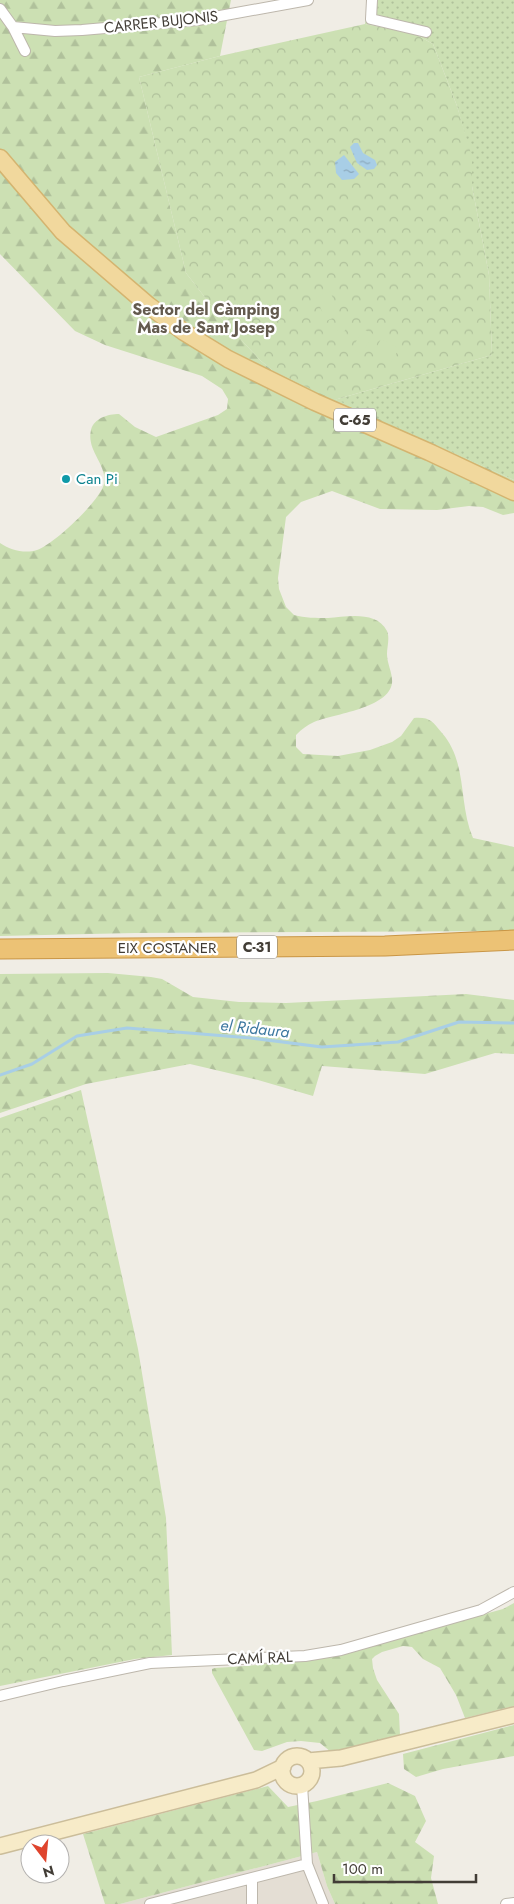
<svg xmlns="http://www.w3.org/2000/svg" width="514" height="1904" viewBox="0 0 514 1904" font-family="Jost,sans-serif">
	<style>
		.residential { fill: #e4ded4 }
		.grass { fill: url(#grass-dots) }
		.forest { fill: url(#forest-firs) }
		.park { fill: url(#park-crowns) }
		.pitch { fill: #cce0b3 }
		.water { fill: url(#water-ripples) }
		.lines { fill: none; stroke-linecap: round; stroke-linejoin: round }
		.stream { stroke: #a8cee6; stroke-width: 3 }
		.street-casing { stroke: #bdb7ac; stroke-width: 12 }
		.secondary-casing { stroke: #cbbd9a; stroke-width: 18 }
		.primary-casing { stroke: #d4b470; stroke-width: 19 }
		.highway-casing { stroke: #c99646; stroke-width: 21 }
		.street { stroke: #fff; stroke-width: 10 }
		.secondary { stroke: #f7ebc8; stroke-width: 15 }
		.primary { stroke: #f1d89d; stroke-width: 16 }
		.highway { stroke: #ecc275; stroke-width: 19 }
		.culture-dot { fill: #0f9aa8; stroke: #fff; stroke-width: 2 }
		.labels { text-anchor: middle; stroke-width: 4.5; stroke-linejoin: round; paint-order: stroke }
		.shield { fill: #fff; stroke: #7b7772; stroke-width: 1 }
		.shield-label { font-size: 14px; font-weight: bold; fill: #423d36 }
		.street-label { font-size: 15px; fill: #423d36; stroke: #fff }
		.culture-label { font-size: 15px; fill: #0d838f; stroke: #fff; text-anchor: start }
		.neighbourhood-label { font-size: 16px; font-weight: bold; fill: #635a4e; stroke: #fff }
		.water-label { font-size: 16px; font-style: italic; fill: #3d78a0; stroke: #fff }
	</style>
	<defs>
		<pattern id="grass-dots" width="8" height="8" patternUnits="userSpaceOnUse" patternTransform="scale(1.25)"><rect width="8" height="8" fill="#cce0b3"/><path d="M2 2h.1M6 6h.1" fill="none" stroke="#b0c19b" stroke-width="1.8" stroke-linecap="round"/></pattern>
		<pattern id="forest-firs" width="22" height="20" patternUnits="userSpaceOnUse" patternTransform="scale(1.25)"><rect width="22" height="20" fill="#cce0b3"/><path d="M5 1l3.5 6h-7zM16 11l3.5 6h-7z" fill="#b0c19b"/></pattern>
		<pattern id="park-crowns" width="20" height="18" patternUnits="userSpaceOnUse" patternTransform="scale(1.25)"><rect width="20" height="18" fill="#cce0b3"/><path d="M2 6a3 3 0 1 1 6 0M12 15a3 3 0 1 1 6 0" fill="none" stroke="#b0c19b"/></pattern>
		<pattern id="water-ripples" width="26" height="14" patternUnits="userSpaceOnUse" patternTransform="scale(1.25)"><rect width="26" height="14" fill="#a8cee6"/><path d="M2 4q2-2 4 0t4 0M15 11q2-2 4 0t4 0" fill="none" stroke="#8aa8bb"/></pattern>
	</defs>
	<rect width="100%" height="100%" fill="#f0ede5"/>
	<path class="residential" d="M317 1852 327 1886 335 1904H120Z"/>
	<path class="grass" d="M369 0H514V480L334 400 492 355 489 275 472 186 471 157 457 106 433 44 415 34 365 24Z"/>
	<path class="forest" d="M0 0H231L220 56 139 77 186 273 221 318 260 360 273 371 514 480V513L503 515 483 507 469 506 437 510 380 509 332 491 301 502 286 517 278 578 279 589 286 607 294 615C305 618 316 618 328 618 346 617 376 610 387 631 390 638 387 647 387 654 387 664 393 674 392 683 389 708 334 714 314 722 307 725 302 729 296 735V747L303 754 338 756 370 750 392 742 401 736 414 718C430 717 432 721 442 733 468 763 458 803 473 838L514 847V931L135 933 0 936V543C10 550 25 554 37 550 53 545 100 501 104 484 108 465 86 451 91 430 94 418 108 414 119 414L135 427 156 437 218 415 227 409 228 399 222 389 202 376 105 345 75 331 0 254Z
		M108 973 151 977 162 979 193 997 239 1002 286 1003 466 994 514 1000V1054L495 1053 425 1074 322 1066 313 1096 258 1080 190 1064 86 1084 0 1113V974Z
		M514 1603V1706L465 1718 456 1695 440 1668 423 1659 412 1647 403 1646 382 1652 375 1656 372 1659 373 1668 377 1680 399 1714 400 1735 331 1752 320 1743 301 1741 287 1742 262 1751 254 1750 212 1673V1669L215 1668C314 1664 408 1635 503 1609Z
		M514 1725V1756L443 1769 416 1777 404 1769 403 1754Z
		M388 1783 415 1796 426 1821 415 1842 434 1856 431 1878 438 1904H335L327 1886 317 1852 120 1904H105L83 1834 268 1786 288 1807 317 1801Z"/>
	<path class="park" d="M365 24 415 34 433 44 457 106 472 157V186L489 275 492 355 334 400 273 371 260 360 221 318 186 273 139 77 220 56Z
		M81 1090 138 1349 166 1518 172 1655 135 1659 0 1686V1118Z"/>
	<path class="pitch" d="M330 291 340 315 326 321 316 297Z
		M346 318 351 321 340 338 335 334Z
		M363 329 373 334 362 354 352 349Z
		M381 339 399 349 391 362 374 352Z"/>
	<path class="water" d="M354 143H358L363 153 375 160 377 165 374 169 367 170 357 163 350 147Z
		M344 155 359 174 354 179 342 180 336 173 335 162Z"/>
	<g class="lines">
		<path class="stream" d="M0 1075 32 1064 77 1036 127 1028 251 1038 322 1047 398 1042 459 1022 514 1023"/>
		<g class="street-casing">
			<path id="street" d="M372 0 371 19 426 32
				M0 9 13 27 25 51
				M13 27 55 31 82 30 198 20 308 0
				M0 1696 63 1681 150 1663 305 1656 341 1650 481 1610 514 1592
				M302 1785 307 1864 323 1904
				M252 1879V1904
				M150 1904 307 1864
				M506 1904 514 1903"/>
		</g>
		<g class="secondary-casing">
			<path id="secondary" d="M282 1771a15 15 0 1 1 30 0a15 15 0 1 1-30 0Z
				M308 1761 341 1758 514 1715
				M0 1846 256 1780 283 1767"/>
		</g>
		<g class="primary-casing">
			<path id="primary" d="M0 158 63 232 148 305 184 332 228 359 315 402 429 452 514 492"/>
		</g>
		<g class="highway-casing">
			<path id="highway" d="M0 949 385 946 514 940"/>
		</g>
		<use href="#street" class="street"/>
		<use href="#secondary" class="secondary"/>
		<use href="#primary" class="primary"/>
		<use href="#highway" class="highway"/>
	</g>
	<circle class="culture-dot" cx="66" cy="479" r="5"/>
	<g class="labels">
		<g class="shield">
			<rect x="334" y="408.5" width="42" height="23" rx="4"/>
			<rect x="237" y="935.5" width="40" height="23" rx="4"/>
		</g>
		<g class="shield-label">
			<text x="355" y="425">C-65</text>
			<text x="257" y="952">C-31</text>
		</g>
		<g class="street-label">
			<text transform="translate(161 22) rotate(-6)" y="5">CARRER BUJONIS</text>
			<text x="167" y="953">EIX COSTANER</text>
			<text transform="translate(260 1658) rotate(-2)" y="5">CAMÍ RAL</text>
		</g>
		<g class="culture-label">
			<text x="76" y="484">Can Pi</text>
		</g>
		<g class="neighbourhood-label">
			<text x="206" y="315">Sector del Càmping<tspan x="206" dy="18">Mas de Sant Josep</tspan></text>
		</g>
		<g class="water-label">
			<text transform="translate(255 1028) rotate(6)" y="6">el Ridaura</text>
		</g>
	</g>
	<g transform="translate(45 1859) rotate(164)"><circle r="24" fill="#ffffff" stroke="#b3b1af"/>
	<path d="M0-4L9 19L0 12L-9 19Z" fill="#df442d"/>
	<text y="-8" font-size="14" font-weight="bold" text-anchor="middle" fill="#423d36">N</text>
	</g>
	<path d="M334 1874v8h142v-8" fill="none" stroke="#423d36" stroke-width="2.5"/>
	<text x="342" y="1874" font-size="15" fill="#423d36" stroke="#ffffff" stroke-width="4" paint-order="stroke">100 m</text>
</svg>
